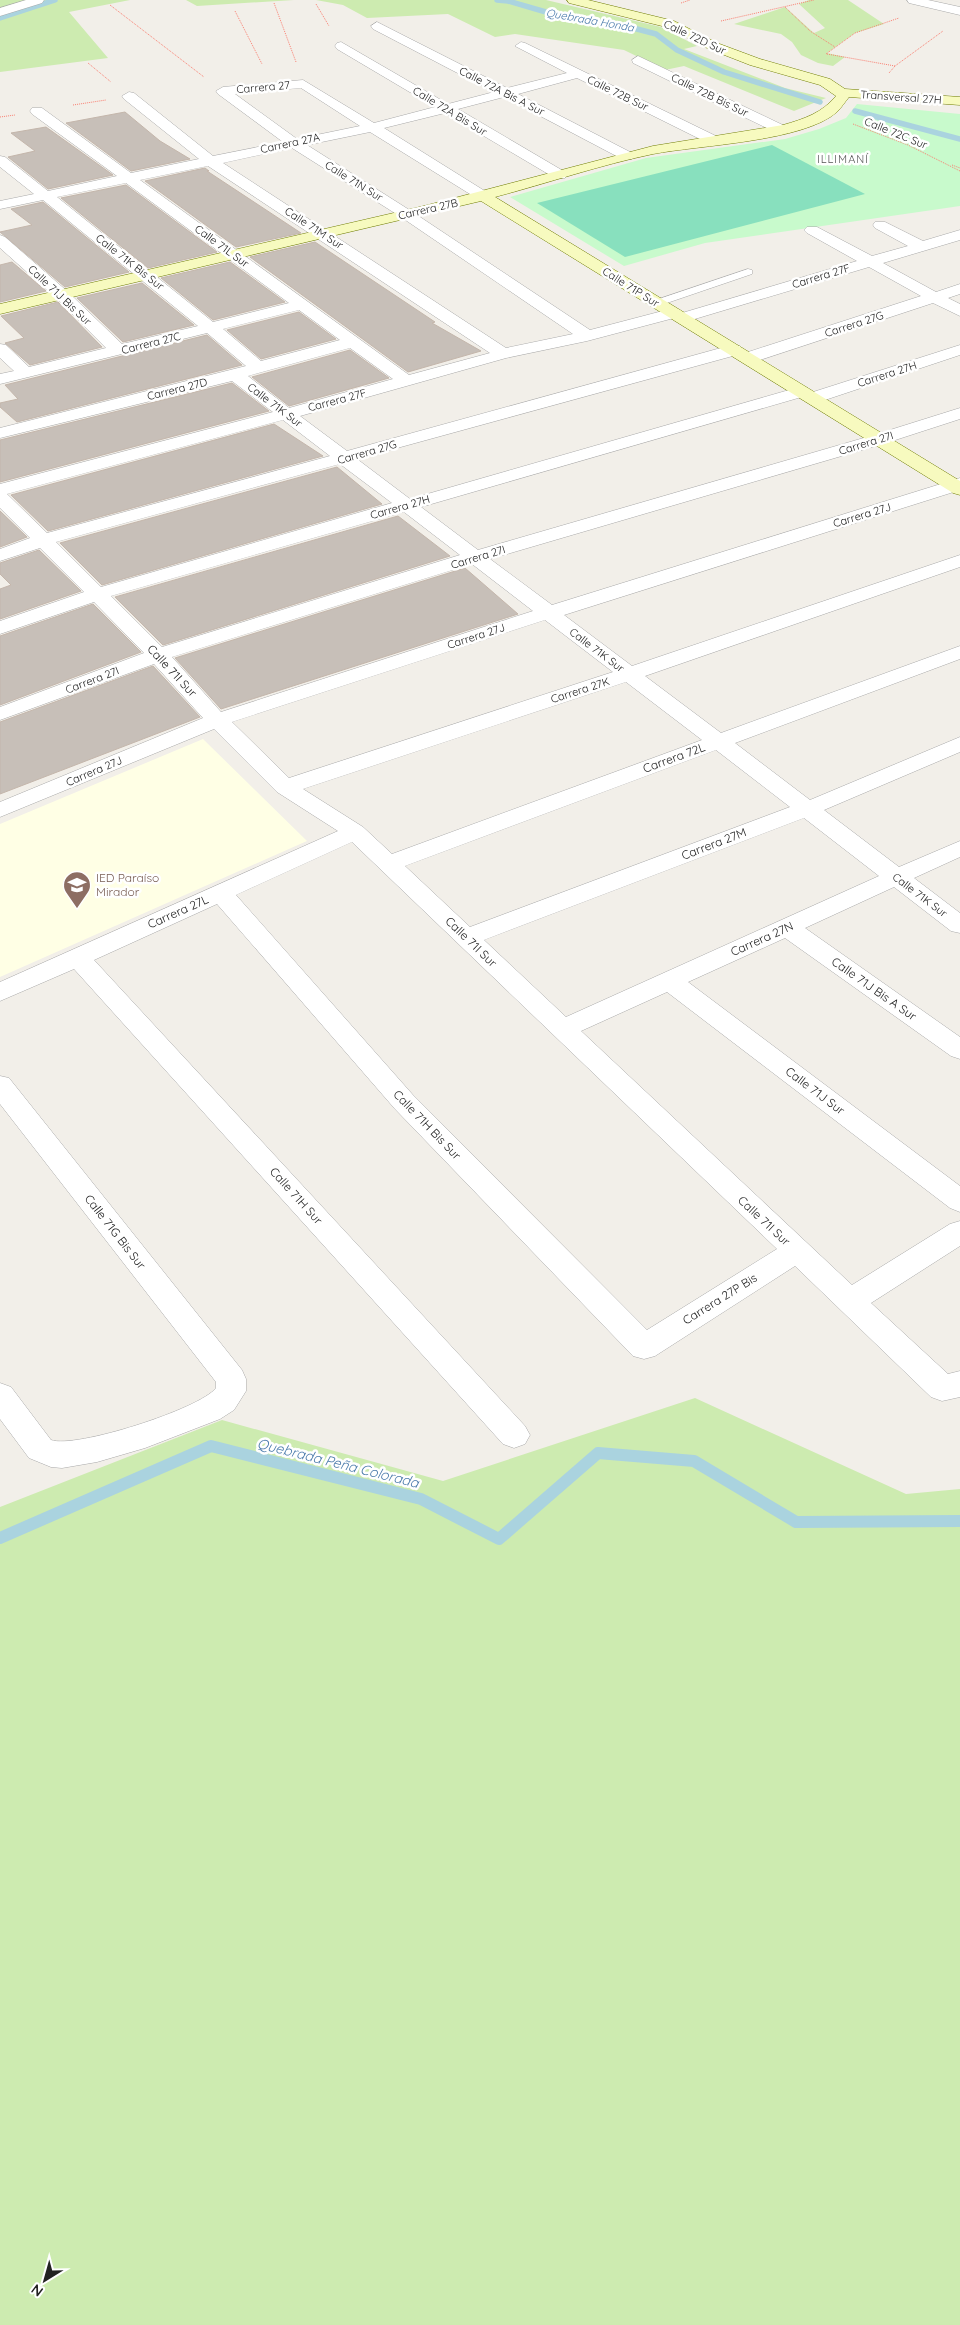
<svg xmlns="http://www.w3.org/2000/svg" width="960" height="2325" viewBox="0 0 960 2325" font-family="Quicksand,sans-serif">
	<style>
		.education { fill: #ffffe5 }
		.grass { fill: #cdebb0 }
		.park { fill: #c8facc }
		.pitch { fill: #88e0be }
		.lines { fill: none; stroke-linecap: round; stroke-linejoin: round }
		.stream-far1 { stroke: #aad3df; stroke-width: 5.5 }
		.stream { stroke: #aad3df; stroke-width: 12 }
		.building { fill: #c7bfb8; stroke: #c4b6ab }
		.lane-casing { stroke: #a9a9a9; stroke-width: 1 }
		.street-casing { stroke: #a9a9a9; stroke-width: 1 }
		.secondary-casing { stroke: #707d05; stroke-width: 1 }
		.path { stroke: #fa8072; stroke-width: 1; stroke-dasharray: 1 1; stroke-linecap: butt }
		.lane { fill: #fff; fill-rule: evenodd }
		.street { fill: #fff; fill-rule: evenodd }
		.secondary { fill: #f7fabf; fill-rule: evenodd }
		.labels { text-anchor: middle; stroke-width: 5; stroke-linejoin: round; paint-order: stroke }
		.far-water-label { font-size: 11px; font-style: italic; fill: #4a7aab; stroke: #fff }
		.far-street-label { font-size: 11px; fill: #222; stroke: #fff }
		.far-neighbourhood-label { font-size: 11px; letter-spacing: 1px; fill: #555; stroke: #fff }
		.street-label { font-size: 12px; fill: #222; stroke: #fff }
		.education-label { font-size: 12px; fill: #785e54; stroke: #fff; text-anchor: start }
		.water-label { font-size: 14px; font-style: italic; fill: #4a7aab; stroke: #fff }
	</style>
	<rect width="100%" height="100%" fill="#f2efe9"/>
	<path class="education" d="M203 739 307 841 0 977V824Z"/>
	<path class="grass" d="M0 0H130L69 12 108 58 0 72Z
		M186 0H294L197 6Z
		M316 0H546L661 27 697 46 684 49 785 88 826 98 794 111 684 66 665 70 624 50 515 34 495 37 448 14 367 18 343 5Z
		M809 0H848L884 24 855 33 827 53 845 57 833 66 818 63 801 55 792 42 781 34 734 24 785 7 814 33 825 28 799 4Z
		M695 1398 906 1494 960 1489V2325H0V1507L222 1420 443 1481Z"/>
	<path class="park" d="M857 104 960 114V206L705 243 624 266 510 197 646 158 785 139 819 129 846 118Z"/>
	<path class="pitch" d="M772 145 865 194 625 257 537 203Z"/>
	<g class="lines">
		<path class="stream-far1" d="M497 0 508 1 563 17 618 24 656 34 677 50 724 72 820 102
			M0 18 55 0
			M855 111 960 139"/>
		<path class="stream" d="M0 1538 211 1446 421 1499 499 1539 598 1453 694 1461 796 1522 960 1521"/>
	</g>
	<path class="building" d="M125 112 160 141 190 159 131 171 66 123Z
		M46 127 113 175 48 189 8 157 35 151 11 133Z
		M205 168 209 171H207L301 233 236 247 145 181Z
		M126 185 217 252 148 268 61 198Z
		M43 202 129 272 65 287 0 232 32 225 11 209Z
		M315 242 435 322 432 323 481 351 408 372 250 257Z
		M12 262 46 291 0 302V265Z
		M230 262 285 302 213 320 161 278Z
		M142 283 194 325 123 342 77 298Z
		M58 302 102 347 30 365 5 343 24 338 1 316Z
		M299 312 336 339 261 359 227 330Z
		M207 335 242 365 17 422 0 407V403L18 399 5 385Z
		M350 350 389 378 289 406 252 377Z
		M232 383 269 411 0 482V440Z
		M274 424 323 456 48 531 11 495Z
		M337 467 382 504 102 585 60 543Z
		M0 511 27 537 0 547Z
		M398 516 450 556 163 645 115 597Z
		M39 550 81 591 0 619V589L11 585 0 574V563Z
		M465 568 518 614 221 709 175 658Z
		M93 604 141 652 0 705V636Z
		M153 666 200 717 0 794V722Z"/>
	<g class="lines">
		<g class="lane-casing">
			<path id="lane" d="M748 269 752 270V274L661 305 657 306 652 303 653 301Z"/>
		</g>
		<g class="street-casing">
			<path id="street" d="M26 0H44L42 3 0 16V8Z
				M907 0H928L960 7V15L909 3Z
				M377 22 507 88 567 73 515 46 521 42 525 43 720 138 722 141 720 144H710L577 78 518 94 632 153 634 156 632 159H622L504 97 458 109 565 172 567 175 565 178H555L445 113 384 128 488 193 490 196 488 199H478L370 132 307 145 411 211 590 330 674 308 680 310 682 313 857 261 807 233 804 230 807 227H817L872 256 908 246 875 228 873 225 875 222H885L923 241 960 230V240L883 263 936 292 960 284V294L948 298 960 304V316L933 303 754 362H742L740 358 742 354 921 296 869 267 688 321H676L674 318 587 341 506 358 300 416 347 451 728 346H740L742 350 740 354 357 459 410 499 796 388H808L810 393 960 345V355L819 402H807L805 396 421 507 478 550 874 435 960 408V419L886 443 490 559 552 605 960 478V490L564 615 632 666 960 555V567L645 676 721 733 960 646V659L735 743 810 800 960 737V752L824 810 899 867 960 841V857L914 878 960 913V933L951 931 894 887 805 928 960 1037V1059L951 1056 785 938 688 982 960 1186V1212L950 1208 667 992 581 1031 852 1285 950 1224 960 1221V1246L871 1303 948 1374 960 1371V1397L942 1401 931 1397 795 1266 655 1356 644 1359 633 1356 395 1109 217 904 94 960 525 1426 530 1435 525 1444 514 1448 503 1444 74 969 0 1001V982L338 831 277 792 214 729 0 817V802L203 718 154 664 0 720V707L144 653 94 602 0 634V621L84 592 40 548 0 561V549L30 538 0 508V484L273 412 232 381 0 438V428L246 366 207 333 0 384V374L14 371 0 358V344L6 345 29 367 106 348 56 298 0 248V235L5 237 68 292 122 344 198 326 43 200 0 209V201L34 194 0 167V156L5 157 48 191 117 176 32 114 30 111 32 108H42L131 173 199 159 124 99 122 96 129 92 134 93 213 156 283 142 218 94 216 91 223 87 303 80 374 123 435 107 337 49 335 46 337 43 341 42 448 104 494 92 373 29 371 26ZM301 88 360 126 297 139 235 94ZM292 148 401 217 573 334 506 348 223 163ZM208 166 490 353 409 375 140 180ZM126 183 289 303 213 322 57 197ZM299 310 340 340 261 361 223 329ZM350 348 393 379 289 408 248 376ZM283 420 330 456 47 533 7 494ZM340 464 392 503 101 587 56 542ZM404 512 460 555 162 647 111 596ZM472 564 533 611 221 712 172 657ZM545 620 613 672 289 778 232 722ZM626 682 702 740 392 854 363 827 303 789ZM716 750 790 807 470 927 405 866ZM804 818 879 876 566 1017 484 940ZM352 842 777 1249 647 1330 413 1095 236 895Z
				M638 56 787 127 789 130 787 133H777L633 63 632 60Z
				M0 1076 9 1078 242 1370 246 1379V1391L234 1410 220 1419 145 1448 97 1462 62 1468 51 1467 29 1458 0 1419V1383L11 1387 51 1440C75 1449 200 1409 216 1388V1382L0 1104Z"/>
		</g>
		<g class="secondary-casing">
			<path id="secondary" d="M567 0H588L674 21 717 43 760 59 830 79 845 89 960 97V105L849 97C845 102 841 108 837 112 803 142 699 145 653 154 600 165 548 183 495 197L960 481V495L953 493 481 201 0 314V304L424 206 653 146 783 125C804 119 822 113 836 96L820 85 750 65 709 49 666 27 569 3Z"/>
		</g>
		<path class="path" d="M274 3 296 62
			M681 3 690 0
			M316 4 329 26
			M110 5 204 77
			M785 7 810 31 835 47
			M235 11 262 64
			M721 21 814 0
			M826 54 855 33 899 18
			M827 54 895 66
			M88 63 111 82
			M889 73 895 66 943 31
			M73 105 106 100
			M0 117 15 115
			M853 124 908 145 960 171
			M952 165 960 168"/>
		<use href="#lane" class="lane"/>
		<use href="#street" class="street"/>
		<use href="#secondary" class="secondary"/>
	</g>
	<defs>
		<g id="school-pin" transform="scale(1.4375)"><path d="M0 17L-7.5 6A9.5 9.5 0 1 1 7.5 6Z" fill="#8d6e63" stroke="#fff"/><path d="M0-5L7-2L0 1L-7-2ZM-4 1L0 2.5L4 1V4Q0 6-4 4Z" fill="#fff"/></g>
	</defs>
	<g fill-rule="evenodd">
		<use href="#school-pin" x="77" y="885"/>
	</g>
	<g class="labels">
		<g class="far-water-label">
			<text transform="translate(590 20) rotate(10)" y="4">Quebrada Honda</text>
		</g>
		<g class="far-street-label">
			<text transform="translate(695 37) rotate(25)" y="4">Calle 72D Sur</text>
			<text transform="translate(263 87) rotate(-5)" y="4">Carrera 27</text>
			<text transform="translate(502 91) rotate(27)" y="4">Calle 72A Bis A Sur</text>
			<text transform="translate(618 93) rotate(26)" y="4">Calle 72B Sur</text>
			<text transform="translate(710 95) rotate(26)" y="4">Calle 72B Bis Sur</text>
			<text transform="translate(901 97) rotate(4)" y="4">Transversal 27H</text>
			<text transform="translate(450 111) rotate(31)" y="4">Calle 72A Bis Sur</text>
			<text transform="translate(896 133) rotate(22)" y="4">Calle 72C Sur</text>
			<text transform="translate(290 143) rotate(-12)" y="4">Carrera 27A</text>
			<text transform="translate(354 181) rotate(32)" y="4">Calle 71N Sur</text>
			<text transform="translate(428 209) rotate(-13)" y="4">Carrera 27B</text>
			<text transform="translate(314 228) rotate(33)" y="4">Calle 71M Sur</text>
			<text transform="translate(222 246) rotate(36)" y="4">Calle 71L Sur</text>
			<text transform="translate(130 262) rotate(38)" y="4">Calle 71K Bis Sur</text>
			<text transform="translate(821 276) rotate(-17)" y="4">Carrera 27F</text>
			<text transform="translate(631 287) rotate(32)" y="4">Calle 71P Sur</text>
			<text transform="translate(60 295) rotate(43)" y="4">Calle 71J Bis Sur</text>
			<text transform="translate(854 324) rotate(-18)" y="4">Carrera 27G</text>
			<text transform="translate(151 343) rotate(-14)" y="4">Carrera 27C</text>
			<text transform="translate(887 374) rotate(-18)" y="4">Carrera 27H</text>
			<text transform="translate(177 389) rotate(-14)" y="4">Carrera 27D</text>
			<text transform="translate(337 400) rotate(-15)" y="4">Carrera 27F</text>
			<text transform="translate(275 405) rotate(37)" y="4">Calle 71K Sur</text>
			<text transform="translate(866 443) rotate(-17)" y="4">Carrera 27I</text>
			<text transform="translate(367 452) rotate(-16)" y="4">Carrera 27G</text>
			<text transform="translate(400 507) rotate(-16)" y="4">Carrera 27H</text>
			<text transform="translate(862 515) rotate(-17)" y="4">Carrera 27J</text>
			<text transform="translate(478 557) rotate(-17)" y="4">Carrera 27I</text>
			<text transform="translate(476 636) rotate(-18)" y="4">Carrera 27J</text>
			<text transform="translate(597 650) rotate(37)" y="4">Calle 71K Sur</text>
			<text transform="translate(92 680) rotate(-21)" y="4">Carrera 27I</text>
			<text transform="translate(580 690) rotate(-18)" y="4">Carrera 27K</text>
			<text transform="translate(94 771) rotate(-23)" y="4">Carrera 27J</text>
			<text transform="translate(920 895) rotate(37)" y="4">Calle 71K Sur</text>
		</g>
		<g class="far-neighbourhood-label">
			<text x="843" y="163">ILLIMANÍ</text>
		</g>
		<g class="street-label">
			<text transform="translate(172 671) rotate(47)" y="4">Calle 71I Sur</text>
			<text transform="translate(674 758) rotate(-20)" y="4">Carrera 72L</text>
			<text transform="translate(714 844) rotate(-21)" y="4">Carrera 27M</text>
			<text transform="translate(178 912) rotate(-24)" y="4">Carrera 27L</text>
			<text transform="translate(762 939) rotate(-24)" y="4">Carrera 27N</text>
			<text transform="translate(471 942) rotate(44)" y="4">Calle 71I Sur</text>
			<text transform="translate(874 989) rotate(35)" y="4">Calle 71J Bis A Sur</text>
			<text transform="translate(815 1091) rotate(37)" y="4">Calle 71J Sur</text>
			<text transform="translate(427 1125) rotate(46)" y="4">Calle 71H Bis Sur</text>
			<text transform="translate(296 1196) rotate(48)" y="4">Calle 71H Sur</text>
			<text transform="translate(764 1221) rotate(43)" y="4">Calle 71I Sur</text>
			<text transform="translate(115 1232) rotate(52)" y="4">Calle 71G Bis Sur</text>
			<text transform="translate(720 1299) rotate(-32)" y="4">Carrera 27P Bis</text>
		</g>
		<g class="education-label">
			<text x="96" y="882">IED Paraíso<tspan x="96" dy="14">Mirador</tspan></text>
		</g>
		<g class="water-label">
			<text transform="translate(338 1463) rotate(14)" y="5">Quebrada Peña Colorada</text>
		</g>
	</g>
	<g transform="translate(45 2280) rotate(217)" stroke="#ffffff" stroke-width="4" paint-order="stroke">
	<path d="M0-4L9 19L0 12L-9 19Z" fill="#222222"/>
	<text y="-8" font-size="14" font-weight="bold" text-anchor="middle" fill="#222222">N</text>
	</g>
</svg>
